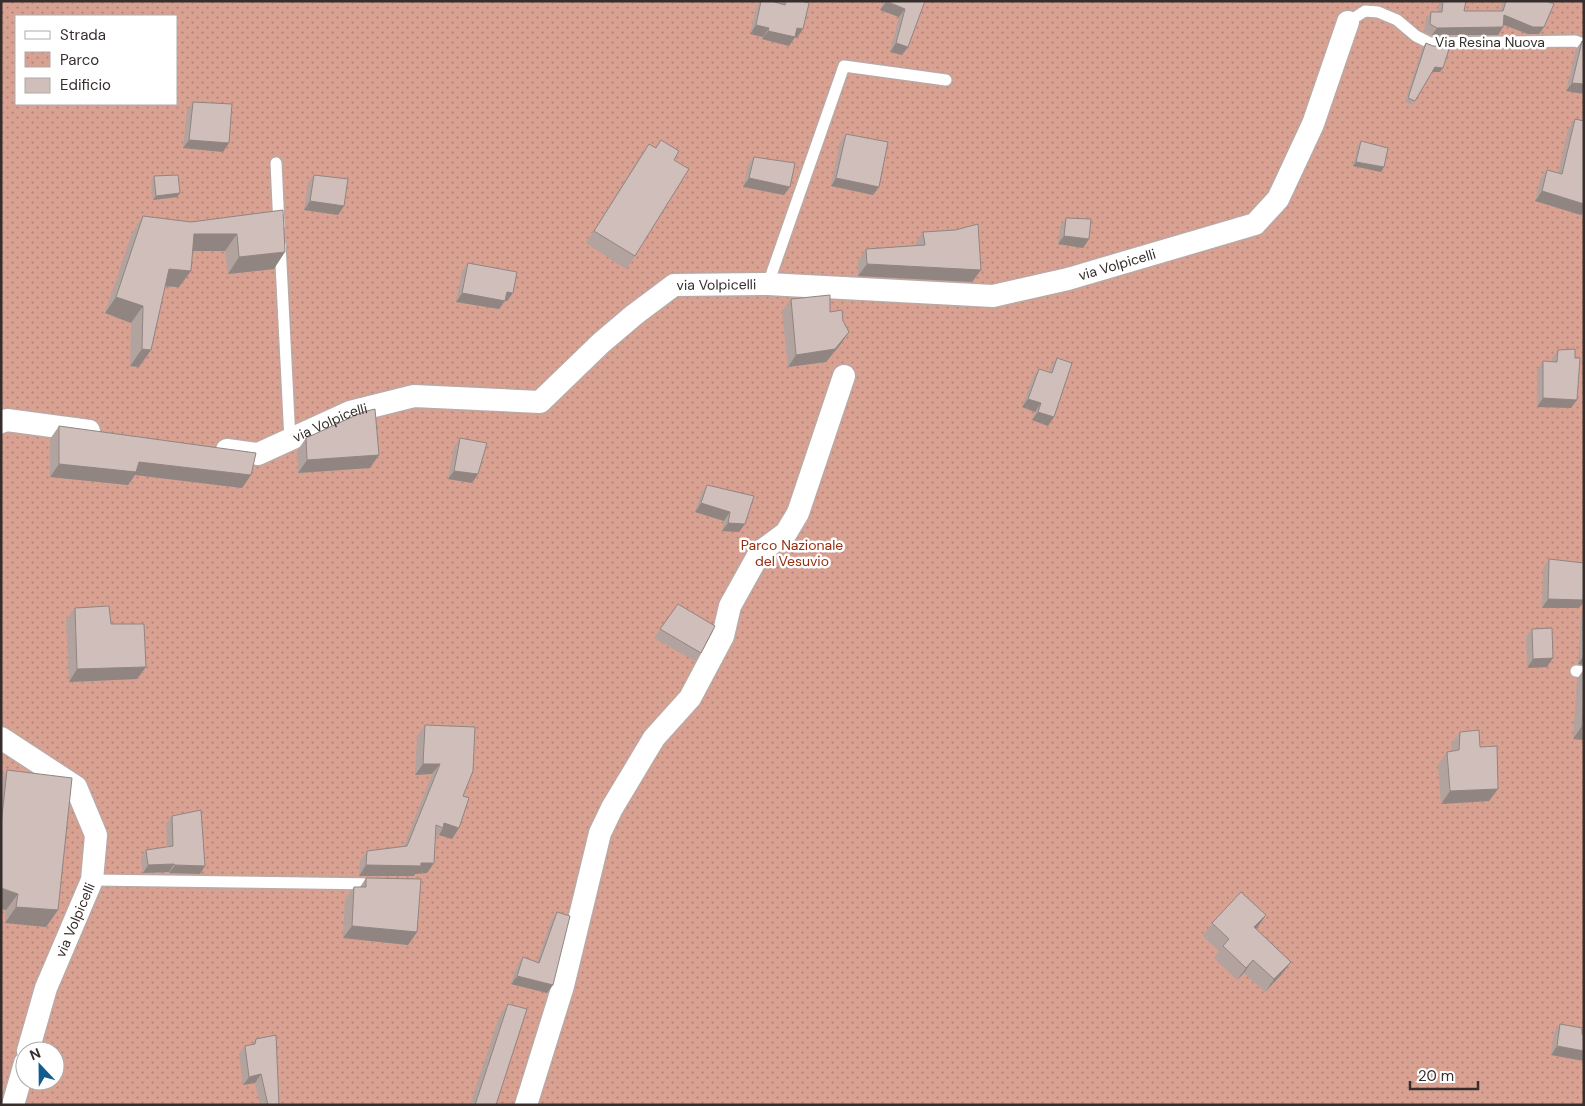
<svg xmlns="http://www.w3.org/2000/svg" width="1585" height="1106" viewBox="0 0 1585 1106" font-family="'DM Sans',sans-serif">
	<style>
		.park { fill: url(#park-dots); fill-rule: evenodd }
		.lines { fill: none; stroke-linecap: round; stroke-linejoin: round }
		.lane-casing { stroke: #baa9a5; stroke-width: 14 }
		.street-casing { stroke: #baa9a5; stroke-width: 25 }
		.lane { stroke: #fff; stroke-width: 11 }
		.street { stroke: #fff; stroke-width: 22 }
		.wall { fill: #b2a39f }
		.shaded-wall { fill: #918582 }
		.building { fill: #cfbeb9; stroke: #918582 }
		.labels { text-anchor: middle; stroke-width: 5; stroke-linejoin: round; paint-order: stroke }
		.street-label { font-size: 14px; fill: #352e2c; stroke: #fff }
		.park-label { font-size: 14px; fill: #932d10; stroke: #fff }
	</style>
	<defs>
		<pattern id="park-dots" width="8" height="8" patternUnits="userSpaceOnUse" patternTransform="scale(1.25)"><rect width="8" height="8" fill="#d8a192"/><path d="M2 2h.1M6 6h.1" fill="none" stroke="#b08477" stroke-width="1.8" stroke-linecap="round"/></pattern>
	</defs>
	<rect width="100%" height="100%" fill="#efddd9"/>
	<path class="park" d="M1 1H1584V1105H1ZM16 16H176V104H16ZM25 1051H55V1081H25Z"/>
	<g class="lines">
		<g class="lane-casing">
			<path id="lane" d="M1348 22 1365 11 1378 12 1397 20 1416 36 1430 43 1575 41 1584 44
				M276 163 279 226
				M280 244 290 440
				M768 284 844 66 946 80
				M1576 671 1584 672
				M92 880 376 884"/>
		</g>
		<g class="street-casing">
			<g id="street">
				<path d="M1 422 7 420 89 431"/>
				<path id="s1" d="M227 450 258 454 350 412 414 396 540 402 601 343 634 315 674 285 768 284 993 296 1068 279 1255 224 1278 199 1313 124 1348 22"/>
				<path d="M1 738 76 787 96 835 92 880 46 988 28 1051"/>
				<path d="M13 1105 25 1063"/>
				<path d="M526 1105 563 986 600 833 612 808 654 738 690 698 723 636 730 606 760 552 786 533 798 513 844 376"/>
			</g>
		</g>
		<use href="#lane" class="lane"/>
		<use href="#street" class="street"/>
	</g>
	<path class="wall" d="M760 1H771L783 4 785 1H801L797 38 795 37 789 46 762 39 763 37 750 34 756 8Z
		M884 1H925L908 47 902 55 890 52 899 17 880 10Z
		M1439 1H1466L1464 11H1500L1503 1H1546L1544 27 1539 34H1528L1503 25V27L1498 35H1432L1424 32 1426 19 1431 12H1438Z
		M1582 41 1584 94 1566 91 1576 49Z
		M1426 43 1440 72H1432L1412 105 1405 102 1422 48Z
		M193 102 223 152 183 148 187 110Z
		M1575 119 1584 121V212L1581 215 1535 201 1540 180 1547 170 1558 173 1568 129Z
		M846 134 879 187 873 195 831 186 840 142Z
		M661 140 674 160 635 256 626 269 586 243 640 156 649 144 655 148Z
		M1361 141 1384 167 1381 172 1353 166 1358 145Z
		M754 157 784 195 743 187 748 165Z
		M314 175 344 206 338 215 304 210 308 183Z
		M154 176 180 193 177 197 153 200 151 181Z
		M283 210 274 269 228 274 225 251H192L179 287 165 286 151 350 139 367 130 366 131 323 105 313 132 233 143 216 191 222Z
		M1066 218 1089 239 1083 248 1058 244 1060 227Z
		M923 232 972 282 858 276V261L866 249 915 245V244Z
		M468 263 513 293 507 301H505L499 309 456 302 462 271Z
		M791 299 843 321 849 332 840 345 826 362 788 367 782 311Z
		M1558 350 1575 358 1571 408 1537 407V370L1543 361H1552V358Z
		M1057 358 1048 426 1032 420 1035 412 1022 407 1033 377 1039 369 1049 372 1051 366Z
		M59 426 242 488 135 475 128 485 50 477V439Z
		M306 438 379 455 370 468 298 473 297 451Z
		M460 438 478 474 472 483 448 479 454 447Z
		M707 485 745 524 739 532 722 531 724 521 695 512 701 494Z
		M1549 559 1579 608H1542L1543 568Z
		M678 604 701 653 695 661 654 638Z
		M75 608 111 624 146 667 137 679 69 682 66 620Z
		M1584 612V665L1578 664 1581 615Z
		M1532 629 1547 667 1527 668 1526 637Z
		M1584 669V740L1573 739 1577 679Z
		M425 725 463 796 452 839 439 835 436 839 427 873 415 874 414 876H359L360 861 367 851 404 846 432 774 415 775 417 736Z
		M1460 732 1480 747 1489 801 1441 804 1438 765 1447 752H1451V744Z
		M7 770 58 910 46 927 5 923 6 910 1 909V779Z
		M172 816 200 874 169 873V872L143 873 141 858 146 850 167 847 166 824Z
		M366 878 417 932 408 945 343 938 345 899 354 887H360Z
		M557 912 553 985 547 993 511 984 517 965 523 957 537 962 551 921Z
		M1266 915 1256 929 1282 974 1265 992 1244 973 1237 980 1214 958 1219 951 1203 936 1212 923Z
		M508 1004 496 1105H470L499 1017Z
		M1560 1024 1584 1035V1061L1551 1055 1554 1033Z
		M256 1039 279 1105H260L255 1083 243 1085 239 1054 245 1046 252 1045Z"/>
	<path class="shaded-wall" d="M886 2 905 9 899 17 880 10Z
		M1504 15 1544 27 1539 34H1528L1499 23Z
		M756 25 769 28 763 37 750 34Z
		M1503 27 1498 35H1432L1437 28Z
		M797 28 803 29 797 38 794 37H795L789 46 762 39 768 31Z
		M896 43 908 47 902 55 890 52Z
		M1435 67 1443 68 1440 72H1432Z
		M1572 83 1584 84V94L1566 91Z
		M189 140 229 143 223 152 183 148Z
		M1356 162 1384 167 1381 172 1353 166Z
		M749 178 790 187 784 195 743 187Z
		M836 178 879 187 873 195 831 186Z
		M1542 191 1584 204V212L1581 215 1535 201Z
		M180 193 177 197 153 200 156 196Z
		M310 201 344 206 338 215 304 210Z
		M194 234H237L225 251H182Z
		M1064 236 1089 239 1083 248 1058 244Z
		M285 252 274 269 228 274 239 257Z
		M867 264 981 270 972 282 858 276Z
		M169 269 191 271 179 287 157 286Z
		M507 292 513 293 507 301H505L499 309 456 302 462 293Z
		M116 297 143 306 131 323 105 313Z
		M849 332 840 345 826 362 788 367 796 355Z
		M142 349 151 350 139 367 130 366Z
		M1543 398 1577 400 1571 408 1537 407Z
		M1028 399 1041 403 1035 412 1022 407Z
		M1038 412 1054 417 1048 426 1032 420Z
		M379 455 370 468 298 473 307 460Z
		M139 462 251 475 242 488 135 475 128 485 50 477 59 464Z
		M454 471 478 474 472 483 448 479Z
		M701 503 730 512 724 521 695 512Z
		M728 523 745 524 739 532 722 531Z
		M1548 599 1584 600V602L1579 608H1542Z
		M1584 655V665L1578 664Z
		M1553 658 1547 667 1527 668 1533 659Z
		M146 667 137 679 69 682 77 669Z
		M1582 726 1584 727V740L1573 739Z
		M423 764H440L432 774 415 775Z
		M1498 789 1489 801 1441 804 1450 791Z
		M444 823 459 828 452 839 439 835 443 828Z
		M421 863H434L427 873 415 874 414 876H359L366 865Z
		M174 864 169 872 143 873 148 865Z
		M175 865 205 866 200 874 169 873Z
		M2 889 18 894 6 910 1 909V891Z
		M16 907 58 910 46 927 5 923Z
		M1266 915 1257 928 1245 940 1254 927Z
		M352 926 417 932 408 945 343 938Z
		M1253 960 1244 973 1237 980 1246 968Z
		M1291 962 1282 974 1265 992 1274 979Z
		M517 976 553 985 547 993 511 984Z
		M1557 1046 1584 1051V1061L1551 1055Z
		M261 1074 255 1083 243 1085 249 1077Z"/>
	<path class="building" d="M761 1H771L785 5 786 1H801L809 3 803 29 797 28 795 37 768 31 769 28 756 25Z
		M886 1H925L908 47 896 43 905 9Z
		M1443 1H1466L1464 11H1503L1506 1H1546L1554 4 1544 27H1533L1504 15 1503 27 1437 28 1430 24 1431 12H1442Z
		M1582 41 1584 42V84L1572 83Z
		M1426 43 1433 46H1450L1443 68 1435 67 1415 101 1408 98Z
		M193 102 232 104 229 143 189 140Z
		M1575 119 1584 121V204L1542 191 1547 170 1562 174Z
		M846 134 888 142 879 187 836 178Z
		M661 140 679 151 674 160 689 169 635 256 594 231 649 144 656 148Z
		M1361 141 1388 148 1384 167 1356 162Z
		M754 157 795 163 790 187 749 178Z
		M178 175 180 193 156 196 154 176Z
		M314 175 348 179 344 206 310 201Z
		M283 210 285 252 239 257 237 234H194L191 271 169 269 151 350 142 349 143 306 116 297 143 216 191 222Z
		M1066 218 1091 219 1089 239 1064 236Z
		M978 224 981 270 867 264 866 249 925 245 923 232 955 230Z
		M468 263 517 272 513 293 507 292 505 301 462 293Z
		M830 295V312L842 310 843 321 849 332 835 349 796 355 791 299Z
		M1575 349V358H1580L1577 400 1543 398V361L1557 362 1558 350Z
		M1057 358 1072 363 1054 417 1038 412 1041 403 1028 399 1039 369 1052 373Z
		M375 409 379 455 307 460 306 438 363 412Z
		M59 426 256 453 251 475 139 462 136 472 59 464Z
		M460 438 487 443 478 474 454 471Z
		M707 485 754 496 745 524 728 523 730 512 701 503Z
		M1549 559 1584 563V600L1548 599Z
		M678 604 715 626 701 653 660 629Z
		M109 606 111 624H144L146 667 77 669 75 608Z
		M1552 628 1553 658 1533 659 1532 629Z
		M1584 696V727L1582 726Z
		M425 725 475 727 473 771 463 796 469 798 459 828 444 823 443 828 436 825 434 863H421V866L366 865 367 851 407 846 440 764H423Z
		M1479 730 1480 747 1497 746 1498 789 1450 791 1447 752 1459 750 1460 732Z
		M7 770 72 778 58 910 16 907 18 894 1 888V825Z
		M201 810 205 866 175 865 174 864 148 865 146 850 173 846 172 816Z
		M366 878 421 879 417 932 352 926 354 887H366Z
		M1241 892 1266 915 1254 927 1291 962 1274 979 1253 960 1246 968 1223 946 1229 939 1212 923Z
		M557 912 570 916 553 985 517 976 523 957 539 963Z
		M508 1004 527 1009 496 1105H475Z
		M1560 1024 1582 1028V1034L1584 1035V1051L1557 1046Z
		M276 1035 279 1105H268L261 1074 249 1077 245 1046 255 1044 256 1039Z"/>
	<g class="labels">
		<g class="street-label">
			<text x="1490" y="47">Via Resina Nuova</text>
			<text dy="5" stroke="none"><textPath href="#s1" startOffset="950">via Volpicelli</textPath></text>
			<text dy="5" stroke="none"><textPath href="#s1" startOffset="545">via Volpicelli</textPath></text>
			<text dy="5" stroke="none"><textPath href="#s1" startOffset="110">via Volpicelli</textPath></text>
			<text transform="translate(75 920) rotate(-67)" y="5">via Volpicelli</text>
		</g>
		<g class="park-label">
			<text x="792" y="550">Parco Nazionale<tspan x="792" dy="16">del Vesuvio</tspan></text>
		</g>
	</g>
	<rect width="1585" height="1106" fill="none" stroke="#352e2c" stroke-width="5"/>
	<rect x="15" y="15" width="162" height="90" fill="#ffffff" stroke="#aeabab"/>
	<rect x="25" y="31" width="25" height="8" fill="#ffffff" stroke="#aeabab"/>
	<text x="60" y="40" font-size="15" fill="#352e2c">Strada</text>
	<rect x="25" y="52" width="25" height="15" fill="url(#park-dots)" stroke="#aeabab"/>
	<text x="60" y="65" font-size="15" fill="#352e2c">Parco</text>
	<rect x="25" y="78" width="25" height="15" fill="#cfbeb9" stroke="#aeabab"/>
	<text x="60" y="90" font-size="15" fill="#352e2c">Edificio</text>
	<g transform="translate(40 1066) rotate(338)"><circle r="24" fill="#ffffff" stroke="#aeabab"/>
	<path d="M0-4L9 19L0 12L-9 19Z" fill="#135c90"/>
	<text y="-8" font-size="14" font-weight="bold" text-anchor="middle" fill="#352e2c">N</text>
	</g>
	<path d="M1410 1081v8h68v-8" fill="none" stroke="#352e2c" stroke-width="2.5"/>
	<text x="1418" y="1081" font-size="15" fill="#352e2c" stroke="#ffffff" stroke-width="4" paint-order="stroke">20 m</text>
</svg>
